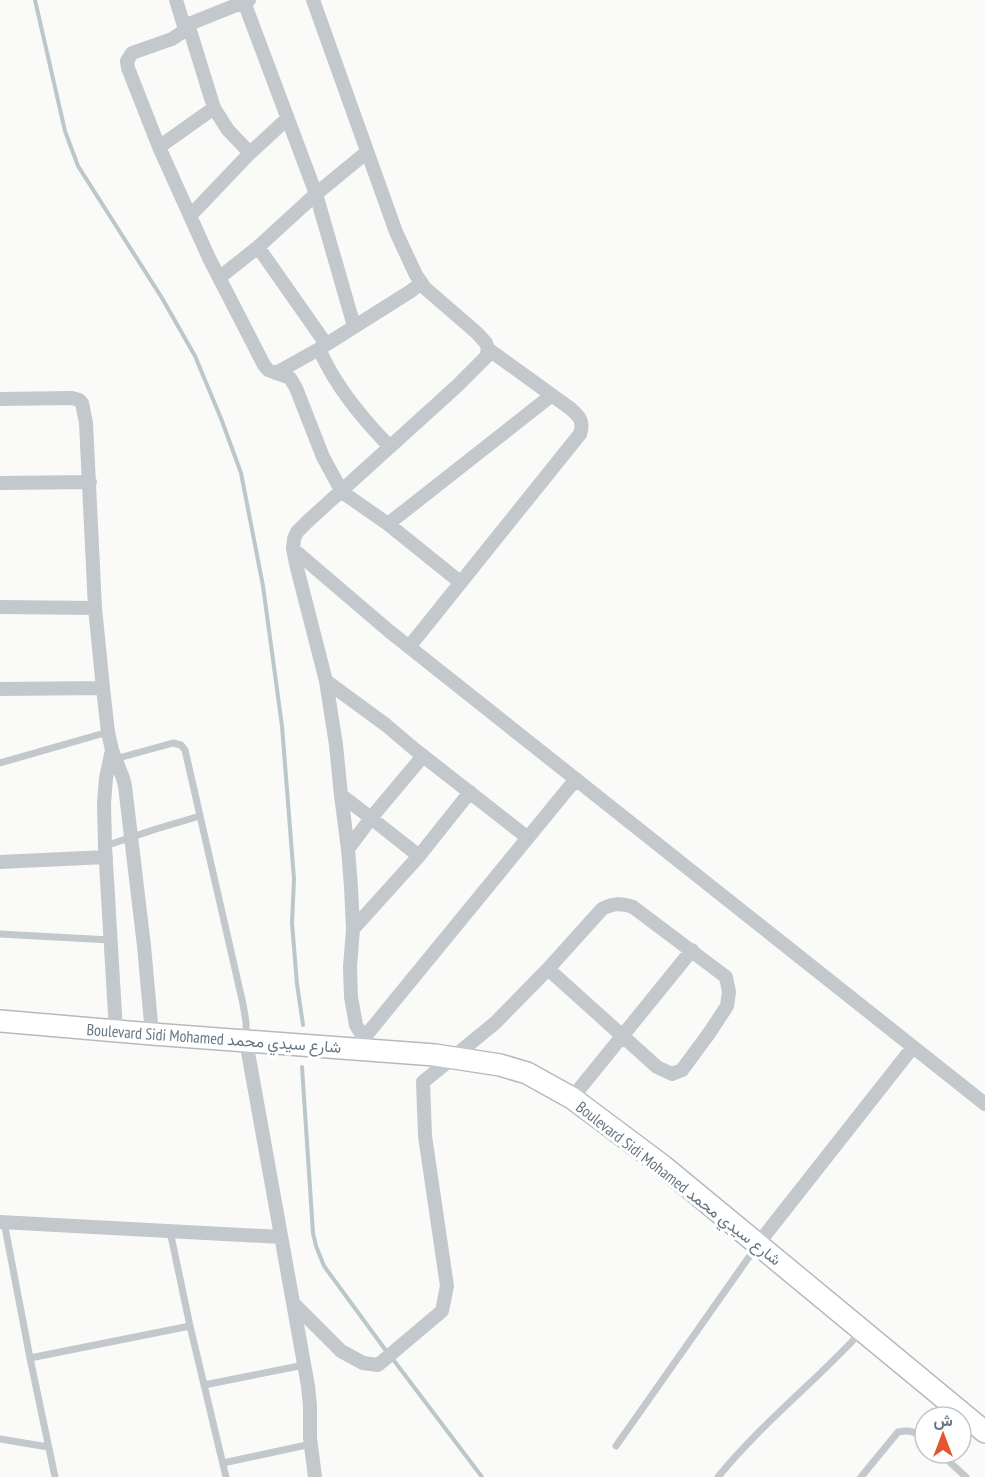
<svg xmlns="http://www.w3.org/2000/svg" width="985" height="1477" viewBox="0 0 985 1477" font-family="'PT Sans Narrow',Vazirmatn,sans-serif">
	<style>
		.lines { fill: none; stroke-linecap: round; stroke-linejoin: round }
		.stream { stroke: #bbc7cb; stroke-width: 4 }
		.primary-casing { stroke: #b5babe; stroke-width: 24 }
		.service { stroke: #c3c8cc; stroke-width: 7 }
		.minor { stroke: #c3c8cc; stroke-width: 14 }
		.primary { stroke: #fff; stroke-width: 21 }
		.labels { text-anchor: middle; stroke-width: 6; stroke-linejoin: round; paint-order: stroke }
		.street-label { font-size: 16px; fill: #657683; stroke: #fff }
	</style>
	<rect width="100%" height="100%" fill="#fafaf8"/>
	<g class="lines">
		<path class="stream" d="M35 0 65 131 78 166 162 298 195 356 222 421 241 473 263 586 282 726 294 879 292 923 297 984 303 1025
			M302 1067 313 1233 316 1246 324 1266 387 1352
			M392 1358 482 1477"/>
		<g class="primary-casing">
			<path id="primary" d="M0 1021 152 1034 435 1055 500 1065 527 1073 572 1098 663 1166 985 1432"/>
		</g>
		<path class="service" d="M115 759 173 743 181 745 185 750 243 1004 246 1022V1038
			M0 763 108 732
			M105 846 156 829 200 816
			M0 934 110 940
			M4 1222 30 1358 55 1477
			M170 1231 190 1326 226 1477
			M30 1358 190 1326
			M204 1385 304 1365
			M0 1439 48 1447
			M616 1446 756 1247
			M940 1453 966 1477
			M223 1463 311 1444
			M718 1477C761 1424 815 1382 861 1332
			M861 1477 898 1432C911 1429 915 1432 925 1440"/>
		<path class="minor" d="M176 0 184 26V31L172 39 132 53 127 61 128 68 159 147 209 258 264 365 268 370 290 378 296 388 323 457 342 492 388 524 460 582
			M313 0 396 232 416 275 425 288 477 333 486 343 488 349 486 357 457 386 308 521 297 532 294 539 293 549 297 568 326 681 336 745 341 795 348 849 351 887 353 929 350 967 351 997 356 1025 363 1037
			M244 2 316 194 354 326
			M188 24 214 108 228 130 250 153
			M184 26 249 0
			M159 147 214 108
			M190 216 250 153 288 118
			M258 247 316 194 367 152
			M219 278 258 247 326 344
			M276 373 319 349
			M0 399 72 398 79 400 82 403 86 423 95 608 103 688 108 732 112 750 123 778 125 786 144 946 152 1034
			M390 447C362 418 336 387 319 349L411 291 421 283
			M0 483 90 482
			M388 524 552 395
			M293 549 389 631 985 1104
			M0 607 95 608
			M409 647 580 434C584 422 580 417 571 409L488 349
			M326 681 386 725 413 748 528 838
			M0 689 103 688
			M112 750 106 778 104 803 105 846 116 1031
			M341 795 371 818 419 856 470 792
			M348 849 371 818 423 756
			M0 862 106 857
			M353 929 419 856
			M246 1041 308 1386 310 1406V1438L315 1477
			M359 1044 576 779
			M572 1098 692 950
			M0 1222 281 1237
			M758 1244 913 1047
			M293 1303 341 1351 363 1363 378 1365 442 1311 447 1286 425 1136 423 1082 495 1023 548 969 602 909C614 903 621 903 633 907L726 977 729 992 727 1006 710 1032 682 1070 672 1074 657 1067 548 969"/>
		<use href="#primary" class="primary"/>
	</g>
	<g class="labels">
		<g class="street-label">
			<text transform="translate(214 1038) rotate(4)" y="6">Boulevard Sidi Mohamed شارع سيدي محمد</text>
			<text transform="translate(679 1183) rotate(38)" y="6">Boulevard Sidi Mohamed شارع سيدي محمد</text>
		</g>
	</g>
	<g transform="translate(943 1435)"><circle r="28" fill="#ffffff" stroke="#c1c8cd" stroke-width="1.5"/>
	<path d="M0-4.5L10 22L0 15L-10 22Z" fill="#e4572e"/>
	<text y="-9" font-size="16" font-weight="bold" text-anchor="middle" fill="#657683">ش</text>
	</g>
</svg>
